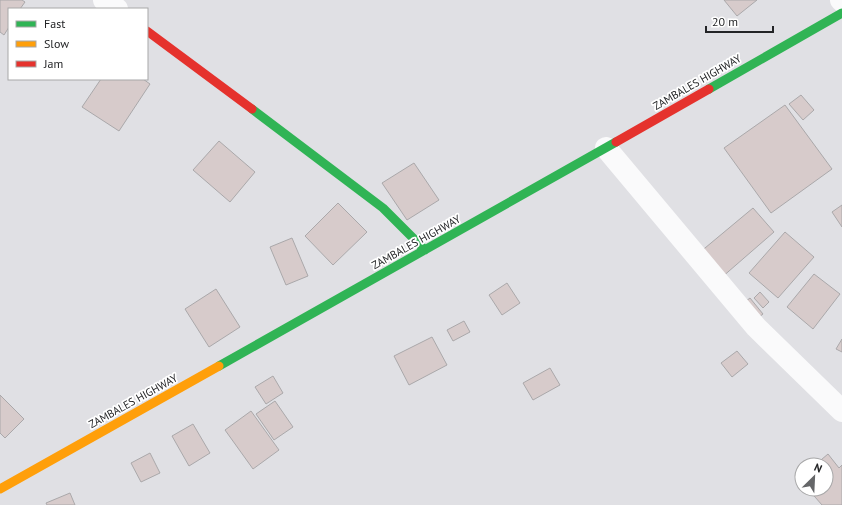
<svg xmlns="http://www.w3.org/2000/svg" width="842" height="505" viewBox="0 0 842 505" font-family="'PT Sans',sans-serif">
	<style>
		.building { fill: #d7cbcb; stroke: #aaa8aa }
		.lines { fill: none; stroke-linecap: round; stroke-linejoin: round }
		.street { stroke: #fafafb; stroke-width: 22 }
		.fast { stroke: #30b455; stroke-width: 9 }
		.slow { stroke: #ff9f0a; stroke-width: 9 }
		.jam { stroke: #e5322d; stroke-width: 9 }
		.labels { text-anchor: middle; stroke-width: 3.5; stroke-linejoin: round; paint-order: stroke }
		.street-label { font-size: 11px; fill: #232426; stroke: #fff }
	</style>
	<rect width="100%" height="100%" fill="#e0e0e4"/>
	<path class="building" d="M0 0H22L25 2 20 9H9V27L4 35 0 32Z
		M724 0H757L737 16Z
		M101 79H143L150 84 119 131 82 107Z
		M801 95 814 110 803 120 789 104Z
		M785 105 832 169 771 213 724 148Z
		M219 141 255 172 230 202 193 170Z
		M414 163 439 200 407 220 382 183Z
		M338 203 367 232 333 265 305 236Z
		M842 205V227L832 212Z
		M753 208 774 232 721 278 699 253Z
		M785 232 814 257 778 298 749 273Z
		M292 238 308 276 286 285 270 247Z
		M814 274 840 294 813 329 787 307Z
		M507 283 520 303 502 315 489 295Z
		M216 289 240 327 209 347 185 309Z
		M760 292 769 302 763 308 754 298Z
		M750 298 763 314 755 320 741 305Z
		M464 321 470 332 453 341 447 330Z
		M432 337 447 365 409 385 394 356Z
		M842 339V352L836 349Z
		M737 351 748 364 732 377 721 363Z
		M550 368 560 385 533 400 523 383Z
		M273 376 283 393 266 404 255 387Z
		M0 395 24 419 5 438 0 433Z
		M275 401 293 427 274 440 256 414Z
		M251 411 279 450 253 469 225 430Z
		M193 424 210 453 189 466 172 436Z
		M150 453 160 473 141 482 131 463Z
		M828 454 839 468 842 465V505H822L808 489H826V465H815Z
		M70 493 75 505H47L46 503Z"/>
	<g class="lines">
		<path class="street" d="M104 0 117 9
			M841 0 842 1
			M606 148 756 327 842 411"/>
		<path class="fast" d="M709 89 842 13
			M252 109 383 208 425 250
			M219 366 616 142"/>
		<path class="slow" d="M0 489 219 366"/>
		<path class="jam" d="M147 31 252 109
			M616 142 709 89"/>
	</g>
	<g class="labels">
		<g class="street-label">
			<text transform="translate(697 82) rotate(-30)" y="4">ZAMBALES HIGHWAY</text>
			<text transform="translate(416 242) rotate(-29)" y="4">ZAMBALES HIGHWAY</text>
			<text transform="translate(133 401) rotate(-29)" y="4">ZAMBALES HIGHWAY</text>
		</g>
	</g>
	<rect x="8" y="8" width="140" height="72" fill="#ffffff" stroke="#a7a7a8"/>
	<rect x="16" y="21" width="20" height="6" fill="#30b455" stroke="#a7a7a8"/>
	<text x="44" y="28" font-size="12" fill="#232426">Fast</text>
	<rect x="16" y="41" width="20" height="6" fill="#ff9f0a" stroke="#a7a7a8"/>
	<text x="44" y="48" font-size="12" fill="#232426">Slow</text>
	<rect x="16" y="61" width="20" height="6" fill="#e5322d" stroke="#a7a7a8"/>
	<text x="44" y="68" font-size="12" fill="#232426">Jam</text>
	<g transform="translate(814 477) rotate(24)"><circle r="19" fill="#ffffff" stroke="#a7a7a8"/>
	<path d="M0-3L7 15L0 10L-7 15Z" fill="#656668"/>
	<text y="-6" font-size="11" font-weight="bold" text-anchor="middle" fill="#232426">N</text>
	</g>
	<path d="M706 26v6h67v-6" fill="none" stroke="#232426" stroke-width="2"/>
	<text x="712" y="26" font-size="12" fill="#232426" stroke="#ffffff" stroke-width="3" paint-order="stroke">20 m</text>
</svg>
